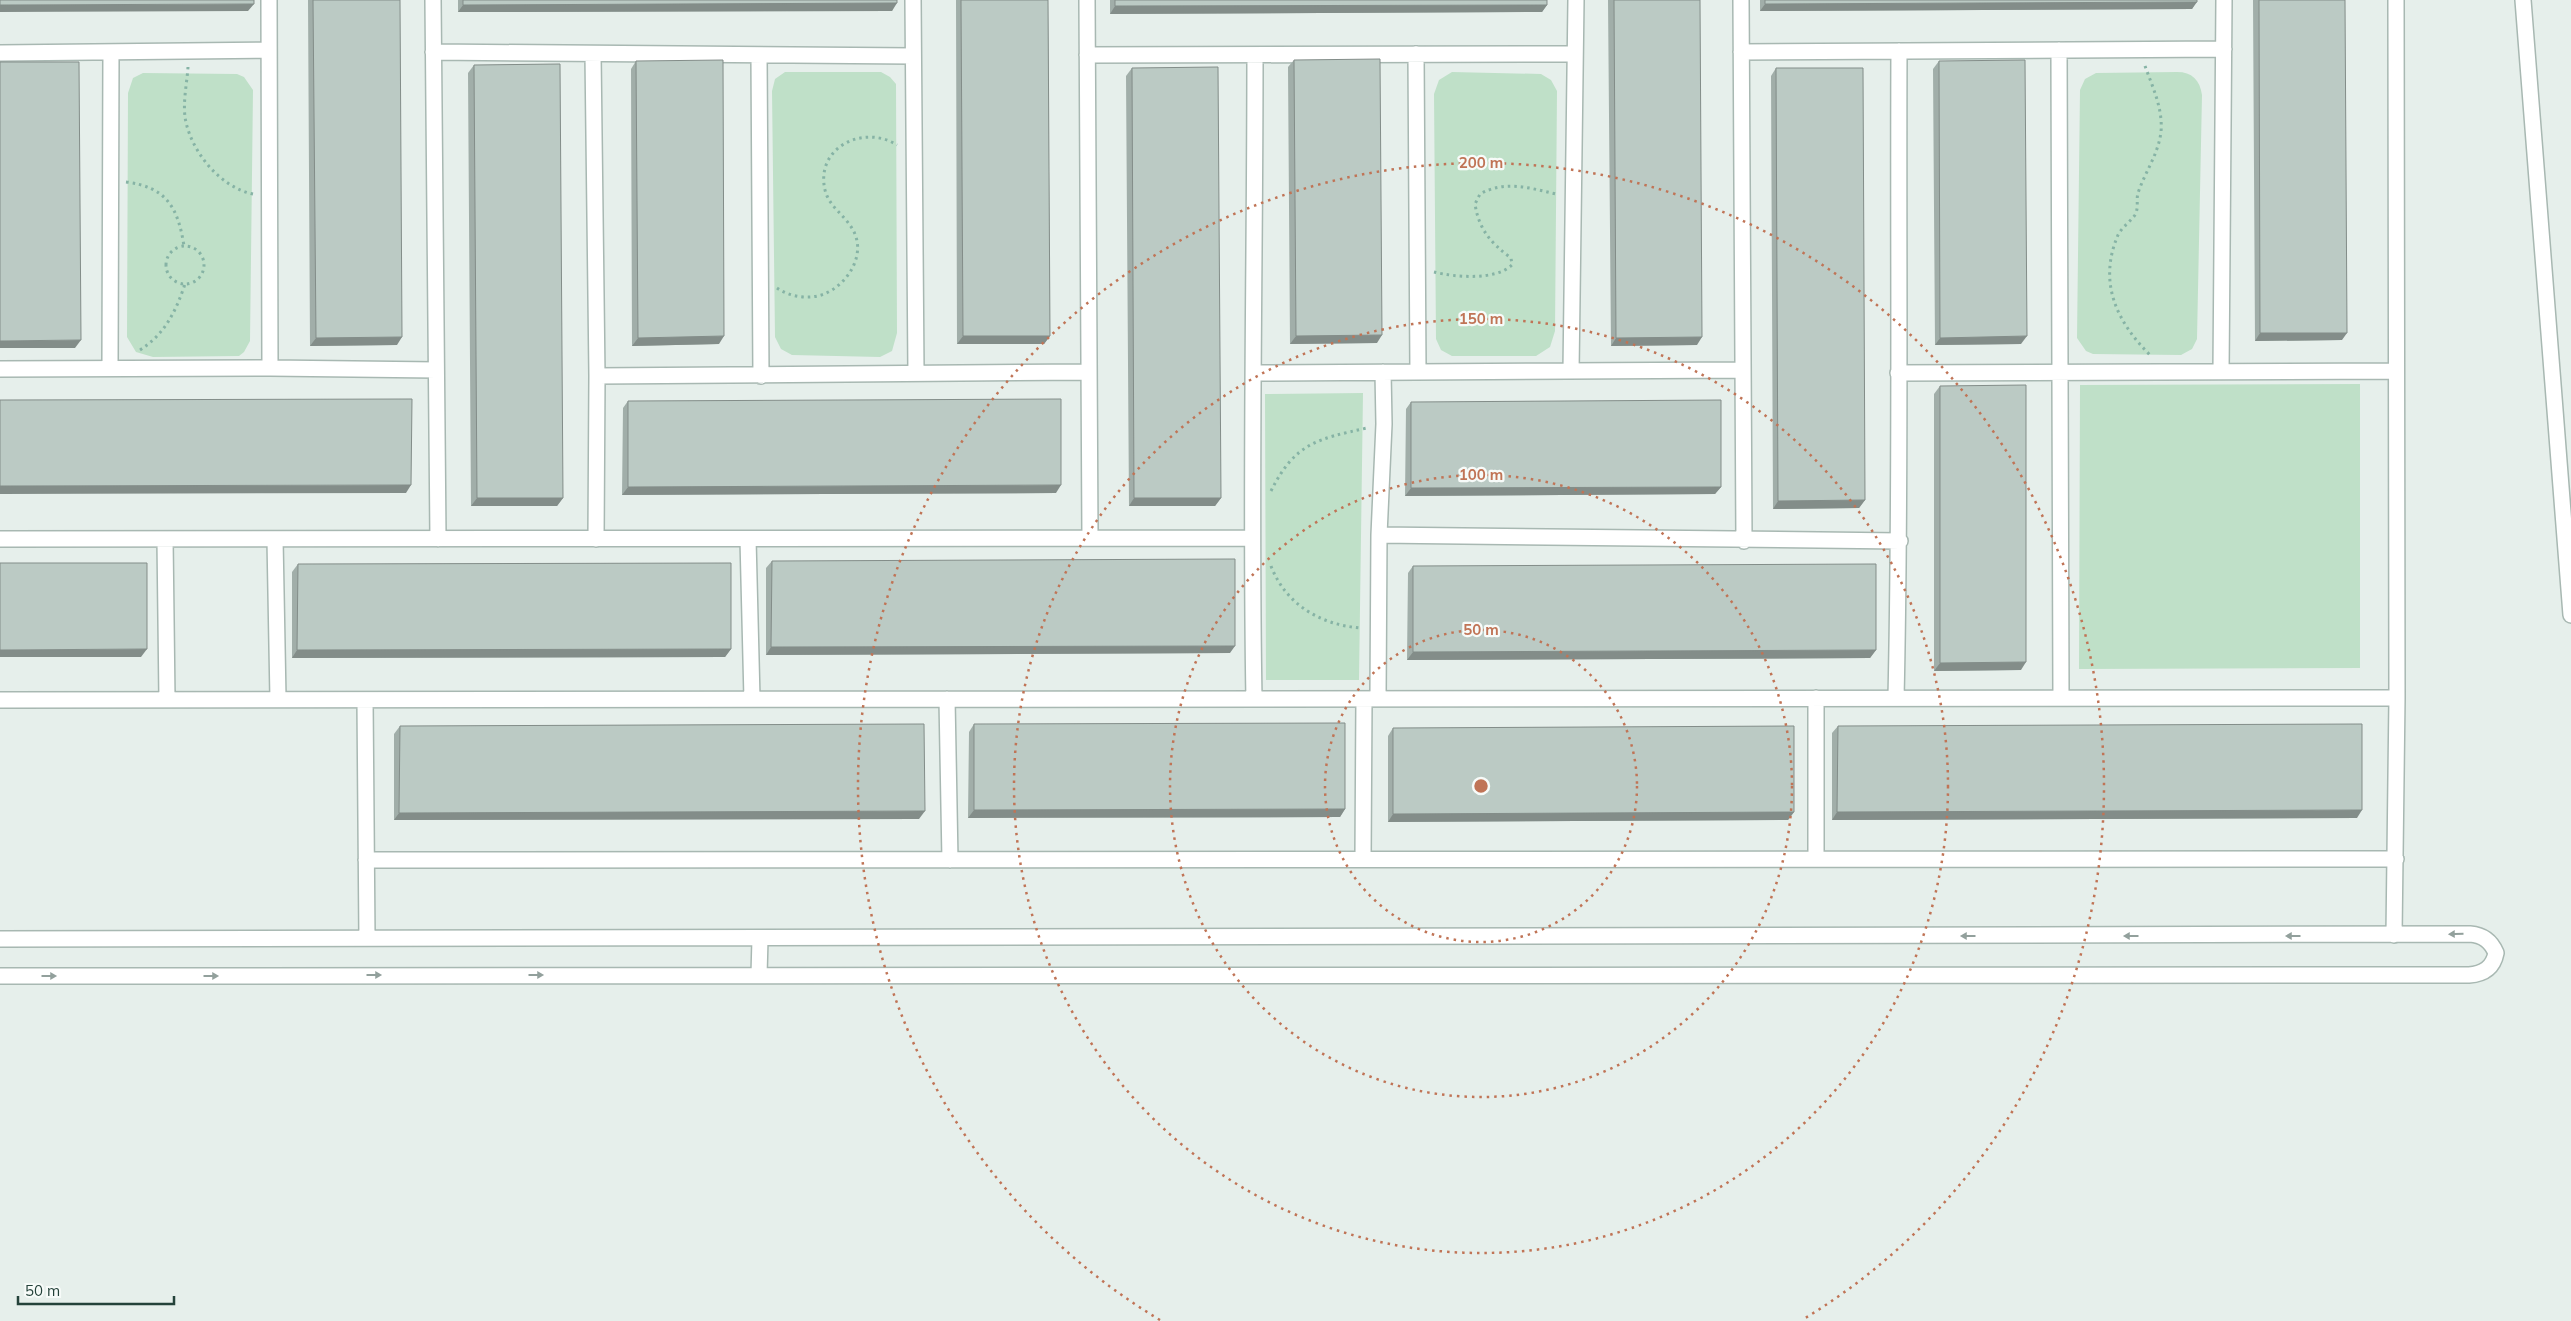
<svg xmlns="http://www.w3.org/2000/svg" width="2571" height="1321" viewBox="0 0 2571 1321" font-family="Mulish,sans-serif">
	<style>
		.green { fill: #bfe0c8 }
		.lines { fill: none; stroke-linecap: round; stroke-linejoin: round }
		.minor-casing { stroke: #a8b8b2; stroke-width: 18 }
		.path { stroke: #86b3a5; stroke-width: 3; stroke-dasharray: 2.5 4; stroke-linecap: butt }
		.minor { stroke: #fff; stroke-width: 15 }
		.wall { fill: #a1aea9 }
		.shaded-wall { fill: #838d89 }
		.building { fill: #bbcac4; stroke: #838d89 }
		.oneway { fill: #92a09c }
		.ring { fill: none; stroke: #c07456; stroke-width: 2.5; stroke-dasharray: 2.5 5 }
		.centre { fill: #c07456; stroke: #f7fbf9; stroke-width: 2.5 }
		.ring-label { font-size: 15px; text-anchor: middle; font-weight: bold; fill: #c07456; stroke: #f7fbf9; stroke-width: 4.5; stroke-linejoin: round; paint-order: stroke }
	</style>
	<rect width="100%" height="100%" fill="#e6efeb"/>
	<path class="green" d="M785 72H881L890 77 896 84 897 333 892 351 880 357 792 355 781 349 775 337 772 91 775 79Z
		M1452 72 1541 74 1551 80 1557 91 1555 331 1550 347 1536 356H1452L1441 350 1436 339 1434 94 1439 80Z
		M2177 72C2192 72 2200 80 2202 95L2197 339 2192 349 2181 355 2093 354 2086 351 2077 338 2080 90 2085 79 2096 73Z
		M143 73 237 74 244 77 253 90 250 341 244 352 239 356 153 357 136 352 127 337 128 93 133 78Z
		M2360 384V668L2079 669 2080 385Z
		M1363 393 1359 680H1266L1265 394Z"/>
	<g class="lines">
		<g class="minor-casing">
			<path id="minor" d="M269 0 270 368
				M433 0 438 539
				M913 0 916 373
				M1087 0 1090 538
				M1741 0 1744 541
				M2523 0 2571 615
				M2059 50 2061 698
				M433 52 913 56
				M1741 52 2224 49
				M0 53 269 50
				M593 54 597 376 596 539
				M1416 54 1418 372
				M759 55 761 376
				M1087 55 1575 54
				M110 368 111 52
				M0 369 270 368 436 370
				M1571 371 1576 0
				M2221 372 2224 0
				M1254 373 1743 370
				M1898 373 2396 371
				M597 376 1088 372
				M1379 535 1900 541
				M0 539 1251 538
				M165 539 167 700
				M275 539 278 699
				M748 539 752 699
				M1378 697 1379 535 1384 424 1383 372
				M1816 698V859
				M1896 698C1901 483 1898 267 1899 51
				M947 699 950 860
				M1254 699C1250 484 1255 270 1255 55
				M0 700 2397 698
				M365 700 367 938
				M1363 859 1364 699
				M366 860 2396 859
				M2394 935 2397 698 2396 0
				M0 939 2470 934C2483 935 2491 941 2496 953 2493 968 2483 974 2469 975L0 976
				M759 975 760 939"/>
		</g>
		<path class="path" d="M2145 66C2153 88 2163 109 2161 132 2158 155 2145 172 2138 193 2136 200 2139 208 2135 215 2130 222 2122 227 2118 235 2098 282 2116 321 2150 355
			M188 67C187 83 183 100 185 117 190 150 219 187 253 194
			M126 182C167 187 178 208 184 246
			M166 265a19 19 0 1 1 38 0a19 19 0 1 1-38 0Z
			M1434 272C1454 277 1495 281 1512 265L1511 258C1491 243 1479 230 1475 204L1480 194C1505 180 1530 188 1556 194
			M777 288C790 297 809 300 824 294 847 285 867 255 853 230 845 215 829 207 825 190 815 147 864 124 897 145
			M140 350C165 334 176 311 185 284
			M1271 491C1295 443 1317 439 1367 428
			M1271 566C1286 605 1321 625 1361 628"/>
		<use href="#minor" class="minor"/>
	</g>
	<path class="wall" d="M308 0H400L397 345 310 346Z
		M458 0H897L892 11 458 12Z
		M956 0H1048L1050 336 1044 344H957Z
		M1110 0H1547V5L1542 12 1110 14Z
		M1608 0H1700L1697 345 1611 346Z
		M1760 0H2197L2192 9 1760 11Z
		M2253 0H2345L2342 340 2255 341Z
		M1294 60 1377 343 1290 344 1288 67Z
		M636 61 719 344 632 346 631 69Z
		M1939 61 2021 344 1935 345 1933 69Z
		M474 65 563 498 557 506H471L468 73Z
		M1132 68 1221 498 1215 506H1129L1126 76Z
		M1776 68 1865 500 1859 508 1773 509 1771 76Z
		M1940 386 2021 670 1934 671V394Z
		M628 401 1056 493 622 495 623 408Z
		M1411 402 1721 487 1715 494 1405 496 1406 409Z
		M772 561 1230 653 766 655V568Z
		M298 564 731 649 725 657 292 658V572Z
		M1413 566 1876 650 1870 658 1407 660 1408 573Z
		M974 724 1345 809 1340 817 968 818 969 732Z
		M400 726 919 819 394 820V734Z
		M1838 726 2357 818 1832 820V733Z
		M1393 728 1794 812 1788 820 1388 822V736Z"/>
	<path class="shaded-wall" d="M2197 2 2192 9 1760 11 1765 4Z
		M897 3 892 11 458 12 463 5Z
		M254 4 248 11 0 12V5Z
		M1547 5 1542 12 1110 14 1115 6Z
		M2260 333H2347L2342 340 2255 341Z
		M1382 335 1377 343 1290 344 1296 336Z
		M724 336 719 344 632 346 638 338Z
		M963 336H1050L1044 344H957Z
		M2027 336 2021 344 1935 345 1940 338Z
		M402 337 397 345 310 346 316 338Z
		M1702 337 1697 345 1611 346 1616 338Z
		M81 340 75 348H0V341Z
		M411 485 406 493 0 494V486Z
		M1061 485 1056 493 622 495 628 487Z
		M1721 487 1715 494 1405 496 1411 488Z
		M477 498H563L557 506H471Z
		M1134 498H1221L1215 506H1129Z
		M1865 500 1859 508 1773 509 1778 501Z
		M1235 646 1230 653 766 655 771 647Z
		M147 649 141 657H0V650Z
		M731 649 725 657 292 658 297 650Z
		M1876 650 1870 658 1407 660 1413 652Z
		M2026 662 2021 670 1934 671 1940 663Z
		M1345 809 1340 817 968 818 974 810Z
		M2362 810 2357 818 1832 820 1837 812Z
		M925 811 919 819 394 820 399 813Z
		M1794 812 1788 820 1388 822 1393 814Z"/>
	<path class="building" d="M0 0H254V4L0 5Z
		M313 0H400L402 337 316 338Z
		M463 0H897V3L463 5Z
		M961 0H1048L1050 336H963Z
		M1115 0H1547V5L1115 6Z
		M1614 0H1700L1702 337 1616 338Z
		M1765 0H2197V2L1765 4Z
		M2259 0H2345L2347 333H2260Z
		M1380 59 1382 335 1296 336 1294 60Z
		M723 60 724 336 638 338 636 61Z
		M2025 60 2027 336 1940 338 1939 61Z
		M0 62H79L81 340 0 341Z
		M560 64 563 498H477L474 65Z
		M1218 67 1221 498H1134L1132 68Z
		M1776 68H1863L1865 500 1778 501Z
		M2026 385V662L1940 663V386Z
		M412 399 411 485 0 486V400Z
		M1061 399V485L628 487V401Z
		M1721 400V487L1411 488V402Z
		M1235 559V646L771 647 772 561Z
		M0 563H147V649L0 650Z
		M731 563V649L297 650 298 564Z
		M1876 564V650L1413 652V566Z
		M1345 723V809L974 810V724Z
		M924 724 925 811 399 813 400 726Z
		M2362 724V810L1837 812 1838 726Z
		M1794 726V812L1393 814V728Z"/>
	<defs><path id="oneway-solid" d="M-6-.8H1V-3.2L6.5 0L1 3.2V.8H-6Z" transform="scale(1.25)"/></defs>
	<g class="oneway">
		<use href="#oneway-solid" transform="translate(2456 934) rotate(179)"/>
		<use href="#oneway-solid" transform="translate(1968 936) rotate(180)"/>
		<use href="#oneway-solid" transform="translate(2131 936) rotate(180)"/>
		<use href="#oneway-solid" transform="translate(2293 936) rotate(180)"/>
		<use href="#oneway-solid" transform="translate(374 975)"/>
		<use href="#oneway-solid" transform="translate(536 975)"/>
		<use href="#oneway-solid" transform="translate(49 976)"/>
		<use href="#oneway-solid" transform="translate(211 976)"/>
	</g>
	<g class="ring">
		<circle cx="1481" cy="786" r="156"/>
		<circle cx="1481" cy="786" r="311"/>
		<circle cx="1481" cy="786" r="467"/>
		<path d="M1160 1320A623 623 0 1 1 1802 1320"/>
	</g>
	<circle cx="1481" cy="786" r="8" class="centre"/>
	<g class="ring-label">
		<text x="1481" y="168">200 m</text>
		<text x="1481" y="324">150 m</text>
		<text x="1481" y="480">100 m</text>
		<text x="1481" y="635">50 m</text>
	</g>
	<path d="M18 1296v8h156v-8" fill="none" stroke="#24423a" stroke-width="2.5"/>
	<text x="25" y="1296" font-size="15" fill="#24423a" stroke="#f7fbf9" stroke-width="4" paint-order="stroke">50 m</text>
</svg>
